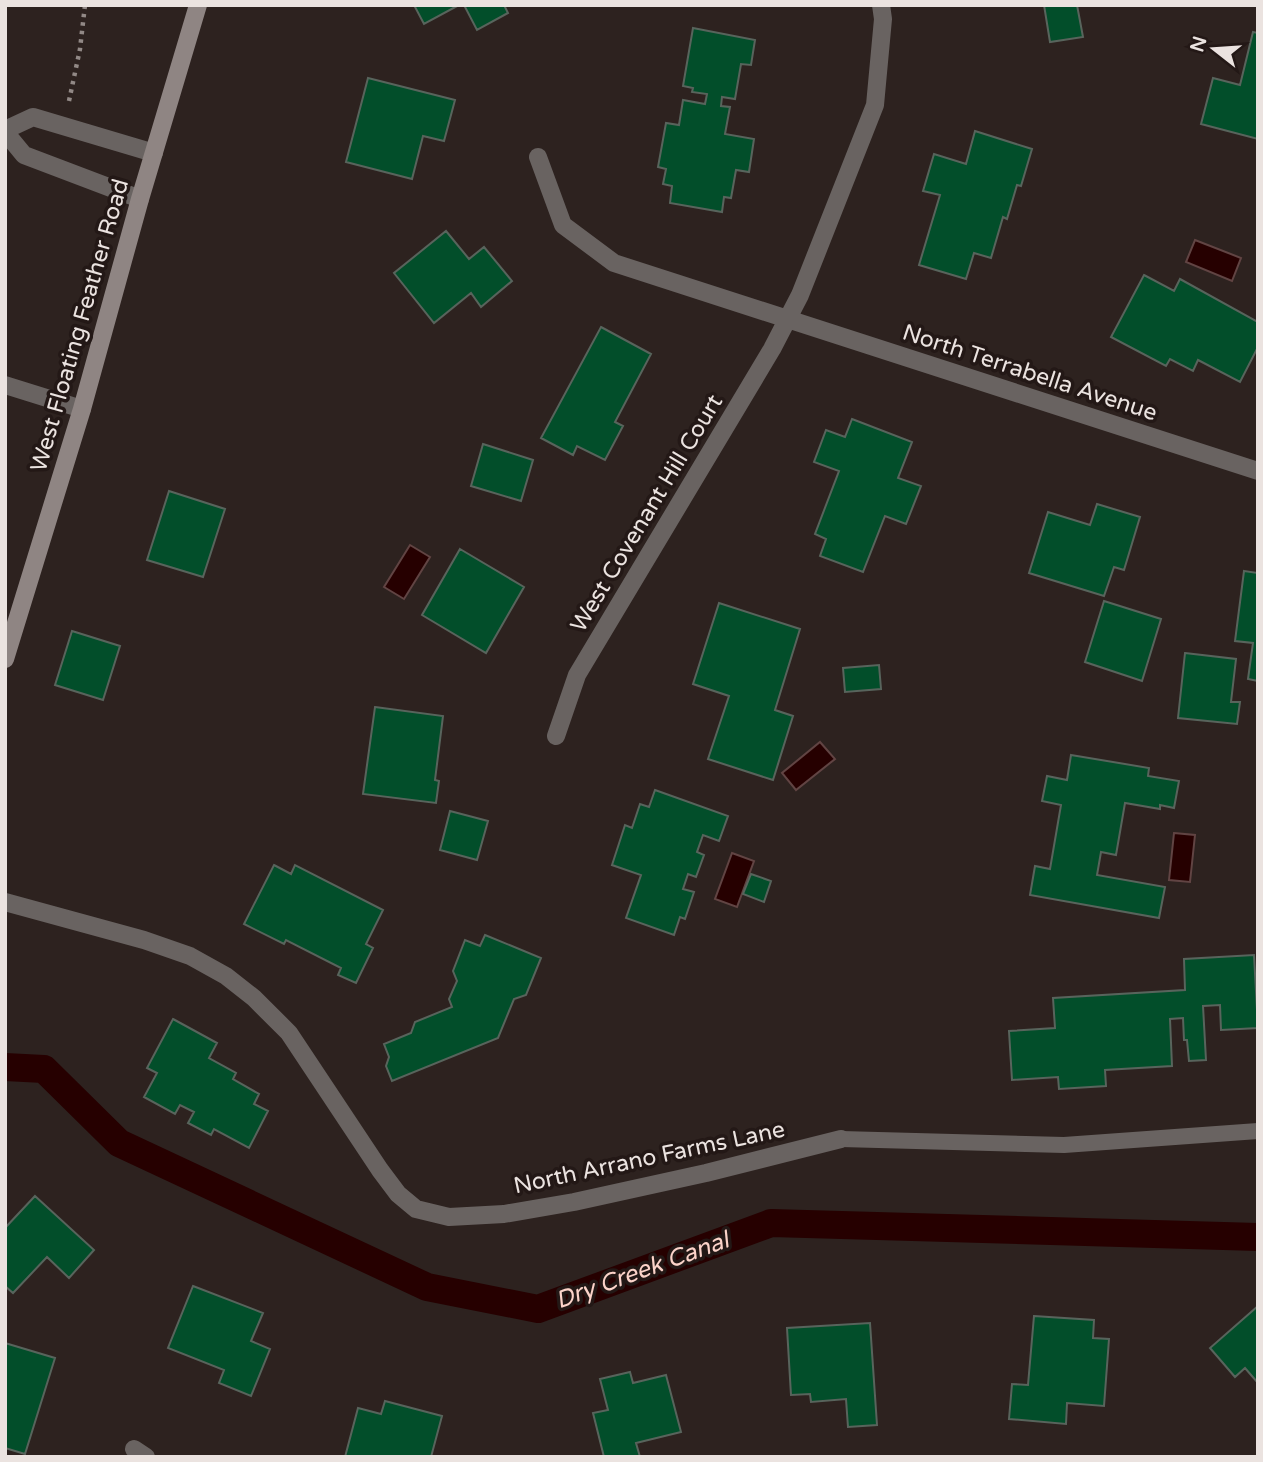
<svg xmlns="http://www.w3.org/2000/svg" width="1263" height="1462" viewBox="0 0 1263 1462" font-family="'Varela Round',sans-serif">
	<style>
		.water { fill: #260000; stroke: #614443; stroke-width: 2 }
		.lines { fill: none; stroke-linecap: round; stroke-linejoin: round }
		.canal { stroke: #260000; stroke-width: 28 }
		.building { fill: #024e2a; stroke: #58645c; stroke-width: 2 }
		.path { stroke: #928986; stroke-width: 4.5; stroke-dasharray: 3.5 5; stroke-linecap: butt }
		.lane { stroke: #696361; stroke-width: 16 }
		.street { stroke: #696361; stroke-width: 18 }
		.secondary { stroke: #8f8583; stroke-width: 18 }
		.labels { text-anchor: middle; stroke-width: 7; stroke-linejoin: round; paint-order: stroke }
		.street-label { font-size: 23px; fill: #ebe3e0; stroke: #231816 }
		.water-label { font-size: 24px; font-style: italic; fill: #fcd3c9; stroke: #231816 }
	</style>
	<rect width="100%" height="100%" fill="#2d221f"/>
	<path class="water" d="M1195 240 1241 258 1232 281 1186 262Z
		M410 545 430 557 404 599 384 587Z
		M820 742 835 759 796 790 782 773Z
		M1174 833 1195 835 1190 882 1169 880Z
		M732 853 754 861 737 907 715 899Z"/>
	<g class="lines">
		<path class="canal" d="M5 1067 44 1069 119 1143 427 1287 538 1309 771 1223 1258 1237"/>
	</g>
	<path class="building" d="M414 5H459L424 24Z
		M464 5H504L508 13 477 30Z
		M1044 5H1077L1083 37 1050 42Z
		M693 28 755 40 751 65 741 64 735 99 722 97 721 106 730 107 725 134 754 139 749 172 736 170 731 198 724 197 722 212 670 203 672 186 663 184 666 169 658 167 666 123 679 125 683 100 705 104 707 94 692 92 693 88 683 86Z
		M1253 32 1258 33V139L1201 124 1213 78 1240 85Z
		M368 78 455 100 444 141 423 136 412 179 346 162Z
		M975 131 1032 149 1021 186 1017 185 1007 219 1003 217 991 258 974 253 966 279 919 265 940 195 923 191 934 154 966 164Z
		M446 231 469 259 484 247 512 281 481 307 471 293 434 323 394 273Z
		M1144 275 1174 291 1180 279 1258 322V347L1240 382 1198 360 1193 371 1170 359 1166 366 1111 337Z
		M601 327 651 354 615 422 623 426 605 460 577 446 573 455 541 438Z
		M852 419 912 442 898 478 921 486 906 524 885 516 863 572 820 556 826 539 815 534 839 471 814 462 826 430 845 437Z
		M483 444 533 460 521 501 471 486Z
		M169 491 225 509 203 577 147 560Z
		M1097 504 1140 517 1124 570 1114 567 1104 596 1029 573 1048 512 1090 525Z
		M460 549 524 587 486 653 422 615Z
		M1244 571 1258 573V681L1248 679 1253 643 1235 641Z
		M1104 601 1161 619 1142 681 1085 662Z
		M719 603 800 629 775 710 793 716 773 780 708 759 729 696 693 684Z
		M72 631 120 646 103 700 55 685Z
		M1185 653 1236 659 1231 702H1240L1237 724 1178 718Z
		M879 665 881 689 845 692 843 668Z
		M375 707 443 716 435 780 439 781 436 803 363 794Z
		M1071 755 1149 768 1148 776 1179 781 1174 808 1160 805V809L1125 803 1116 855 1101 852 1097 875 1165 887 1159 918 1030 895 1035 866 1050 869 1061 805 1042 801 1047 776 1067 780Z
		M655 790 728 816 719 841 703 835 697 852 704 855 696 877 688 874 683 889 694 892 685 919 680 917 674 935 626 918 641 875 612 865 625 825 632 828 640 804 649 807Z
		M450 811 488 821 477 860 440 850Z
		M274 865 291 874 295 865 383 910 366 944 373 948 356 983 338 975 341 968 286 940 284 944 244 924Z
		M751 874 771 881 764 902 743 894Z
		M485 935 541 958 526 995 514 999 498 1038 392 1081 386 1066 389 1057 384 1044 411 1033 415 1022 452 1007 449 999 457 981 453 971 465 940 480 946Z
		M1254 955 1258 1028 1221 1030 1220 1005 1203 1006 1206 1060 1189 1061 1187 1040H1184L1183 1018 1170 1019 1172 1066 1105 1070 1106 1086 1059 1089 1058 1077 1012 1080 1009 1031 1055 1028 1053 998 1185 990 1184 959Z
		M173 1019 217 1043 209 1058 236 1073 233 1079 259 1094 254 1104 268 1111 249 1148 214 1129 211 1135 188 1123 194 1112 180 1105 175 1114 144 1097 157 1073 147 1068Z
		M35 1196 94 1250 69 1278 47 1257 13 1293 5 1286V1228Z
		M193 1286 263 1313 251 1341 270 1349 251 1396 219 1383 224 1370 168 1348Z
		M1258 1306V1383L1245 1368 1235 1377 1210 1348Z
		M1034 1316 1094 1320 1093 1338 1109 1339 1104 1406 1067 1403 1066 1424 1009 1419 1012 1384 1028 1385Z
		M870 1323 877 1425 848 1427 846 1399 811 1402 810 1394 791 1395 787 1328Z
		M5 1343 55 1358 25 1454 5 1448Z
		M630 1372 633 1383 666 1375 681 1432 636 1443 640 1457H604L593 1413 608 1410 600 1379Z
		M385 1401 442 1416 431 1457H345L358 1408 381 1414Z"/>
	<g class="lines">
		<path class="path" d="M69 101 80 49 85 5"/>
		<path class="lane" d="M841 1139 1064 1145 1258 1131"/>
		<path class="street" d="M5 130 33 117 154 153
			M5 132 24 155 140 199
			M538 157 563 225 614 263 1258 471
			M5 385 82 409
			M556 736 577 675 772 349 800 295 875 105 883 19 881 5
			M5 902 144 940 190 956 226 976 254 998 289 1033 380 1170 398 1194 416 1209 449 1217 504 1214 574 1202 706 1173 841 1139
			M134 1449 146 1457"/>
		<path class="secondary" d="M5 659 82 409 140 199 198 5"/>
	</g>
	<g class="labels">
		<g class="street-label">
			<text transform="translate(79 325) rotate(-74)" y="8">West Floating Feather Road</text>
			<text transform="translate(1030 372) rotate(18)" y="8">North Terrabella Avenue</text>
			<text transform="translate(646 513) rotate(-59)" y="8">West Covenant Hill Court</text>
			<text transform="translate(649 1157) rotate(-12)" y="8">North Arrano Farms Lane</text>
		</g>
		<g class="water-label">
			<text transform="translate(642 1270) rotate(-20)" y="8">Dry Creek Canal</text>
		</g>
	</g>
	<rect width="1263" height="1462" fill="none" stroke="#ebe3e0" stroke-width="14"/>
	<g transform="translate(1214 49) rotate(287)" stroke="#231816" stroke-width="5" paint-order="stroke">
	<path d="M0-5L12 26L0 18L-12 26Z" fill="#ebe3e0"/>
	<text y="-10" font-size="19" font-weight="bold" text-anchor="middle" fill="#ebe3e0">N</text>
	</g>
</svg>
